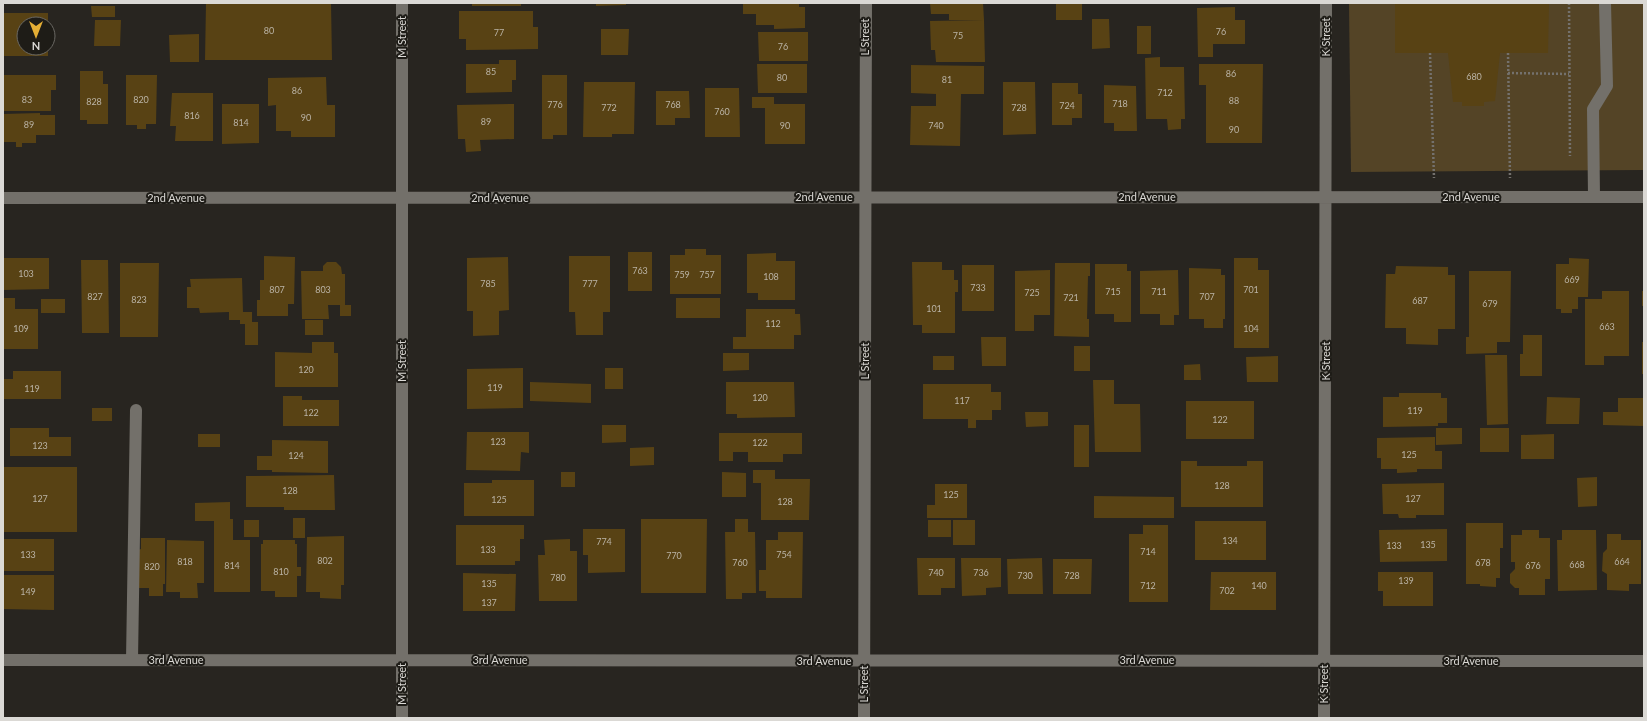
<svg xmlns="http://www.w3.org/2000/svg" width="1647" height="721" viewBox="0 0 1647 721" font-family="Lato,sans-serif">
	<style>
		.green { fill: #544426 }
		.building { fill: #584214 }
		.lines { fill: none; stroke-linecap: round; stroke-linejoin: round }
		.path { stroke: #74716d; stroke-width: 2.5; stroke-dasharray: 2 2; stroke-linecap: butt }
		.minor { stroke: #73706a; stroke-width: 12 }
		.labels { text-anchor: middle; stroke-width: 4; stroke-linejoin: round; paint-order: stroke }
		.number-label { font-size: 9px; fill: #bab3a5 }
		.street-label { font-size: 11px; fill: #dbd9d5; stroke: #1e1c17 }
	</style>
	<rect width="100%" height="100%" fill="#282520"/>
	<path class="green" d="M1349 3H1644V170L1351 172Z"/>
	<path class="building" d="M206 3H331L332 60H205Z
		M472 3H521V6H472Z
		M596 3H626V5L596 6Z
		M743 3H799V7H805V28L774 29V25H756V14H743Z
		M930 3H983L984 20H949V14H931Z
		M1056 3H1082V20H1056Z
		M1395 3H1549L1548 53H1500L1495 101 1484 102V106H1462V102H1453L1448 53H1395Z
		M91 6H115V17H92Z
		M1235 7V20H1245V44H1213V57H1198L1197 8Z
		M459 11H533V27H538V49L466 50V39H459Z
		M3 13H48V24H24V48H48V56H3Z
		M1092 19H1109L1110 48 1092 49Z
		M95 20H121L120 46H94Z
		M984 20 985 62H936L935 50H931L930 21Z
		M1137 26H1151V54H1137Z
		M601 29H629L628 55H601Z
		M758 32H808V61H759Z
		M199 34V62H170L169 35Z
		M1160 57V67H1184L1185 119H1181V129L1168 130 1167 119H1146L1145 58Z
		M499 60H516V80H512V92L466 93V64H499Z
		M757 64H807V93H758Z
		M1199 64H1263L1262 143H1206V85H1199Z
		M911 65 984 66V94H961L960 146 910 145 911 106H936V94L911 93Z
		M80 71H103V84H108V124H87V120H80Z
		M3 75H56V90H51V111H3Z
		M126 75H157L156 124H146V129H137V125H126Z
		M542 75H567V135H553V139H542Z
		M326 77 327 105H335V137H291V131H276V105L268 106V78Z
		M584 82H635L634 134H612V137H583Z
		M1003 82H1035L1036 134 1003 135Z
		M1052 83H1078V94H1082V118H1072V125H1052Z
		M1104 85 1136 86 1137 131H1114V123H1104Z
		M705 88H739L740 137H705Z
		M656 91H689L690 118H675V125H656Z
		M172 93H213V141H175L176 126H170Z
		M752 97H774V104H805V144H765V108H752Z
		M222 104H259V143L222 144Z
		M514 104V139L480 140 481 151 466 152 465 139H458L457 105Z
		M40 113V115H55V135H36V143H22V147H16V142H3V114Z
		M685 249H706V255H721V294H670V255H685Z
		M628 252H652V291H628Z
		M776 253V261H795V300H758V293H747V254Z
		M264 256 295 257 294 304H288V316H257V300H260V280H264Z
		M569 256H610V312H603V335H576L575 312H569Z
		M508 257 509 310 499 311V335L473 336V311H467V258Z
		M3 258H49V289L3 290Z
		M1234 258H1258V270H1269V348H1234Z
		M1569 258 1589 259 1588 297H1578V309H1572V313H1561V309H1556V264H1569Z
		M81 260H108L109 333H82Z
		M327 262H336L341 267 342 274H345V305H351V316H340V305H328L329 319H302L301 271H323V266Z
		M912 262H942V270H954V280H958V292H955V333H922V325H913Z
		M120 263H159L158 337H120Z
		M1055 263H1090V276H1088L1087 319H1089V337L1054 336Z
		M1095 264H1127V271H1131V322H1114V314H1095Z
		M962 265H994V311H962Z
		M1396 266 1448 267V275H1455V329H1438V345L1406 344V328H1385L1386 274H1395Z
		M1189 268 1221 269V275H1225V319H1223V328H1204V319H1189Z
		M1050 270V315H1034V331H1015V271Z
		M1178 270 1179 315H1174V325H1160V314H1140V271Z
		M1469 271H1511L1510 342H1497V353L1466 354V337H1469Z
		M242 278 243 312H252V322H258V345H245V324H240V320H229V312L200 313 199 308H187V287H191L190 279Z
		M1602 291H1629V356H1604V365H1585V299H1602Z
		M1642 291H1644V306H1642Z
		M3 298H15V309H38V349H3Z
		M676 298H720V318H676Z
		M41 299H65V313H41Z
		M746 309H795V314H800L801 335H794V349H733V337H746Z
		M305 320H323V335H305Z
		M1523 335H1542V376H1520V354H1523Z
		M981 337H1006V366H982Z
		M312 342H334V353H338V387H275V352L312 353Z
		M1642 342H1644V374H1642Z
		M1074 346H1090V371H1074Z
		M723 353H749V370L723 371Z
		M1485 355H1507L1508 424 1487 425Z
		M933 356H954V370H933Z
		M1278 356V382H1247L1246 357Z
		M1200 364 1201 380H1184V365Z
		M523 368V408L467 409V369Z
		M605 368H623V389H605Z
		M13 371H61V399H3V379H13Z
		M1093 380H1114V404H1140L1141 452H1095Z
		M530 382 591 384V403L530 401Z
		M726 382H794L795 417 737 418V414H726Z
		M923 384H991V392H1001V410H992V420H976V428H968V419H923Z
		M1399 393H1441V398H1447V423H1438V426L1383 427V397H1399Z
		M283 396H302V400H339V426H283Z
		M1547 397 1580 398 1579 424H1546Z
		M1618 398H1644L1643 426 1603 425V412H1618Z
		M1186 401H1254V439H1186Z
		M92 408H112V421H92Z
		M1025 412H1048V426L1026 427Z
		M602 425H626V442L602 443Z
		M1074 425H1089V467H1074Z
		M10 428H49V437H71V456H10Z
		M1436 428H1462V444L1436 445Z
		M1480 428H1509V452H1480Z
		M467 432H529V453L521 452 520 471 466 470Z
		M719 433H802V454H783V462H748V452H733V461H719Z
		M198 434H220V447H198Z
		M1554 434V459H1521V435Z
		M1435 437V451H1442V469H1417V472L1397 473V469H1381V458H1377V438Z
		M272 440 328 441V473L272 472V470H257V456H272Z
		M654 447V465L630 466V448Z
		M1181 461H1197V466H1247V461H1263V507H1181Z
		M3 467H77V532H3Z
		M753 470H775V479H810L809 520H761V483H753Z
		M561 472H575V487H561Z
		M722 472 746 473V497H722Z
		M334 475 335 510H284V507H246V476Z
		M1597 477V506L1578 507 1577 478Z
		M492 480H534V516H464V483H492Z
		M1444 483V515H1416V518H1399L1398 514H1383L1382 484Z
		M935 484H967V518H927V505H935Z
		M1094 496 1174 497V518H1094Z
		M230 502V519H233V540H250V592H214V521H195V503Z
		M293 518H305V538H293Z
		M641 519H707L706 593H641Z
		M735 519H748V532H755L756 593H742V599H726L725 532H735Z
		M244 520H259V537H244Z
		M928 520H951V537H928Z
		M953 520H975V545H953Z
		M1195 521H1266V560H1195Z
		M1466 523H1503V548H1500V578H1496V587L1480 586V584H1466Z
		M456 525H524V539H520V561H515V565H456Z
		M1143 525H1168V602H1129V534H1143Z
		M583 529H625V572L588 573V555H583Z
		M1447 529V561L1380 562 1379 530Z
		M1522 530H1539V538H1550V579H1545V595H1519V588H1515L1510 583V574L1515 569V562H1511V535H1522Z
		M1562 530H1596L1597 590 1558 591 1557 540H1562Z
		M778 532H803L802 598H766V591H759V570H766V540H778Z
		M1607 534H1621V540H1641V584H1629V591L1607 590V574L1602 571 1603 553 1607 549Z
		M344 536V585H341V599L320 598V592H306L307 537Z
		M141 538H165V584H163V596H149V588H138V550L141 549Z
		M3 539H54V571H3Z
		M570 539V551H577V601H539L538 555H545L544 540Z
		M167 540 204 541V583H197L198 598H180V592H166Z
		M263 540H295V544H297V567H301V576H297V597H275V591H261V544H263Z
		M917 558H955V588H941V595H918Z
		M961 558H1001V587L986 588V595L962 596Z
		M1042 558 1043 594H1008L1007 559Z
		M1053 559H1092L1091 594H1053Z
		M1211 572H1276V610H1210Z
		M1378 572H1433V606H1383V591H1378Z
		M463 573 516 574 515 611H463Z
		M3 575H54V610L3 609Z"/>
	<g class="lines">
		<path class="path" d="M1569 3 1570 156
			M1430 53 1434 178
			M1508 53 1510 178
			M1508 73 1569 74"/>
		<path class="minor" d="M1594 197 1593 109 1607 86 1605 3
			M3 198 1644 197
			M3 660 1644 661
			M132 660 136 410
			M402 718V3
			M864 718 866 3
			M1324 718 1326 3"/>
	</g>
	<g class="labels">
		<g class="number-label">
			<text x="269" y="34">80</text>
			<text x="1221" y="35">76</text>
			<text x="499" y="36">77</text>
			<text x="958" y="39">75</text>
			<text x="783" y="50">76</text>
			<text x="491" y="75">85</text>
			<text x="1231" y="77">86</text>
			<text x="1474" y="80">680</text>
			<text x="782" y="81">80</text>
			<text x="947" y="83">81</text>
			<text x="297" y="94">86</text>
			<text x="1165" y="96">712</text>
			<text x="27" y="103">83</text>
			<text x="141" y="103">820</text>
			<text x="1234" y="104">88</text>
			<text x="94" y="105">828</text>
			<text x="1120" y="107">718</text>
			<text x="555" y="108">776</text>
			<text x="673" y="108">768</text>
			<text x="1067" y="109">724</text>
			<text x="609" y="111">772</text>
			<text x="1019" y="111">728</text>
			<text x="722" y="115">760</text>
			<text x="192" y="119">816</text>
			<text x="306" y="121">90</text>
			<text x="486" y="125">89</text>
			<text x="241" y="126">814</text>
			<text x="29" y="128">89</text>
			<text x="785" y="129">90</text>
			<text x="936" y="129">740</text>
			<text x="1234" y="133">90</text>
			<text x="640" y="274">763</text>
			<text x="26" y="277">103</text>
			<text x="682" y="278">759</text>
			<text x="707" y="278">757</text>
			<text x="771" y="280">108</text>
			<text x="1572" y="283">669</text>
			<text x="488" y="287">785</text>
			<text x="590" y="287">777</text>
			<text x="978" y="291">733</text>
			<text x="277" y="293">807</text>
			<text x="323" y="293">803</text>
			<text x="1251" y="293">701</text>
			<text x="1113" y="295">715</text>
			<text x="1159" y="295">711</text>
			<text x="1032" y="296">725</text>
			<text x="95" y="300">827</text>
			<text x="1207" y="300">707</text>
			<text x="1071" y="301">721</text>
			<text x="139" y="303">823</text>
			<text x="1420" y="304">687</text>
			<text x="1490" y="307">679</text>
			<text x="934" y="312">101</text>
			<text x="773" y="327">112</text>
			<text x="1607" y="330">663</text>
			<text x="21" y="332">109</text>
			<text x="1251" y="332">104</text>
			<text x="306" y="373">120</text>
			<text x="495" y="391">119</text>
			<text x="32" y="392">119</text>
			<text x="760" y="401">120</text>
			<text x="962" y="404">117</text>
			<text x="1415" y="414">119</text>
			<text x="311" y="416">122</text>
			<text x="1220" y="423">122</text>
			<text x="498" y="445">123</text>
			<text x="760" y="446">122</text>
			<text x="40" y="449">123</text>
			<text x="1409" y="458">125</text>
			<text x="296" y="459">124</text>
			<text x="1222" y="489">128</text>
			<text x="290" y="494">128</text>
			<text x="951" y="498">125</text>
			<text x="40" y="502">127</text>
			<text x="1413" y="502">127</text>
			<text x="499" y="503">125</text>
			<text x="785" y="505">128</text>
			<text x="1230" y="544">134</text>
			<text x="604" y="545">774</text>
			<text x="1428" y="548">135</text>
			<text x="1394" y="549">133</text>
			<text x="488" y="553">133</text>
			<text x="1148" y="555">714</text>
			<text x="28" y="558">133</text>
			<text x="784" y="558">754</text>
			<text x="674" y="559">770</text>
			<text x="325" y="564">802</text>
			<text x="185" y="565">818</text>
			<text x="1622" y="565">664</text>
			<text x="740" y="566">760</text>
			<text x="1483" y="566">678</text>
			<text x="1577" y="568">668</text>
			<text x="232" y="569">814</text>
			<text x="1533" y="569">676</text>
			<text x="152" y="570">820</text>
			<text x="281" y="575">810</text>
			<text x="936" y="576">740</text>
			<text x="981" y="576">736</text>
			<text x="1025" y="579">730</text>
			<text x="1072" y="579">728</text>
			<text x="558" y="581">780</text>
			<text x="1406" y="584">139</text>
			<text x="489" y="587">135</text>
			<text x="1148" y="589">712</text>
			<text x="1259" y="589">140</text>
			<text x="1227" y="594">702</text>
			<text x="28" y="595">149</text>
			<text x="489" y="606">137</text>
		</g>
		<g class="street-label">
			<text transform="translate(402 37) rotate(-90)" y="4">M Street</text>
			<text transform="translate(865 37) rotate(-90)" y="4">L Street</text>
			<text transform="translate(1326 37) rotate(-90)" y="4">K Street</text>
			<text x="824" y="201">2nd Avenue</text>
			<text x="1147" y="201">2nd Avenue</text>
			<text x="1471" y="201">2nd Avenue</text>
			<text x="176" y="202">2nd Avenue</text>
			<text x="500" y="202">2nd Avenue</text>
			<text transform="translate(402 361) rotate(-90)" y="4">M Street</text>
			<text transform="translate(865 361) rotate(-90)" y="4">L Street</text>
			<text transform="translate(1326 361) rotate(-90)" y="4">K Street</text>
			<text x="176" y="664">3rd Avenue</text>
			<text x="500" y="664">3rd Avenue</text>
			<text x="1147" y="664">3rd Avenue</text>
			<text x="824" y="665">3rd Avenue</text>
			<text x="1471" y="665">3rd Avenue</text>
			<text transform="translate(402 684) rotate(-90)" y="4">M Street</text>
			<text transform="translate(864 684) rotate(-90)" y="4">L Street</text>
			<text transform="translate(1324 684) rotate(-90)" y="4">K Street</text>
		</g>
	</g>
	<rect width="1647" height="721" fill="none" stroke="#dbd9d5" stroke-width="8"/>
	<g transform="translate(36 36) rotate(180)"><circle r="19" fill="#1e1c17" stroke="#6a6863"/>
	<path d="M0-3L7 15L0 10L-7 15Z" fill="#e4ae35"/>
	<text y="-6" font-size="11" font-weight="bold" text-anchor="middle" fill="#dbd9d5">N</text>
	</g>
</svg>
